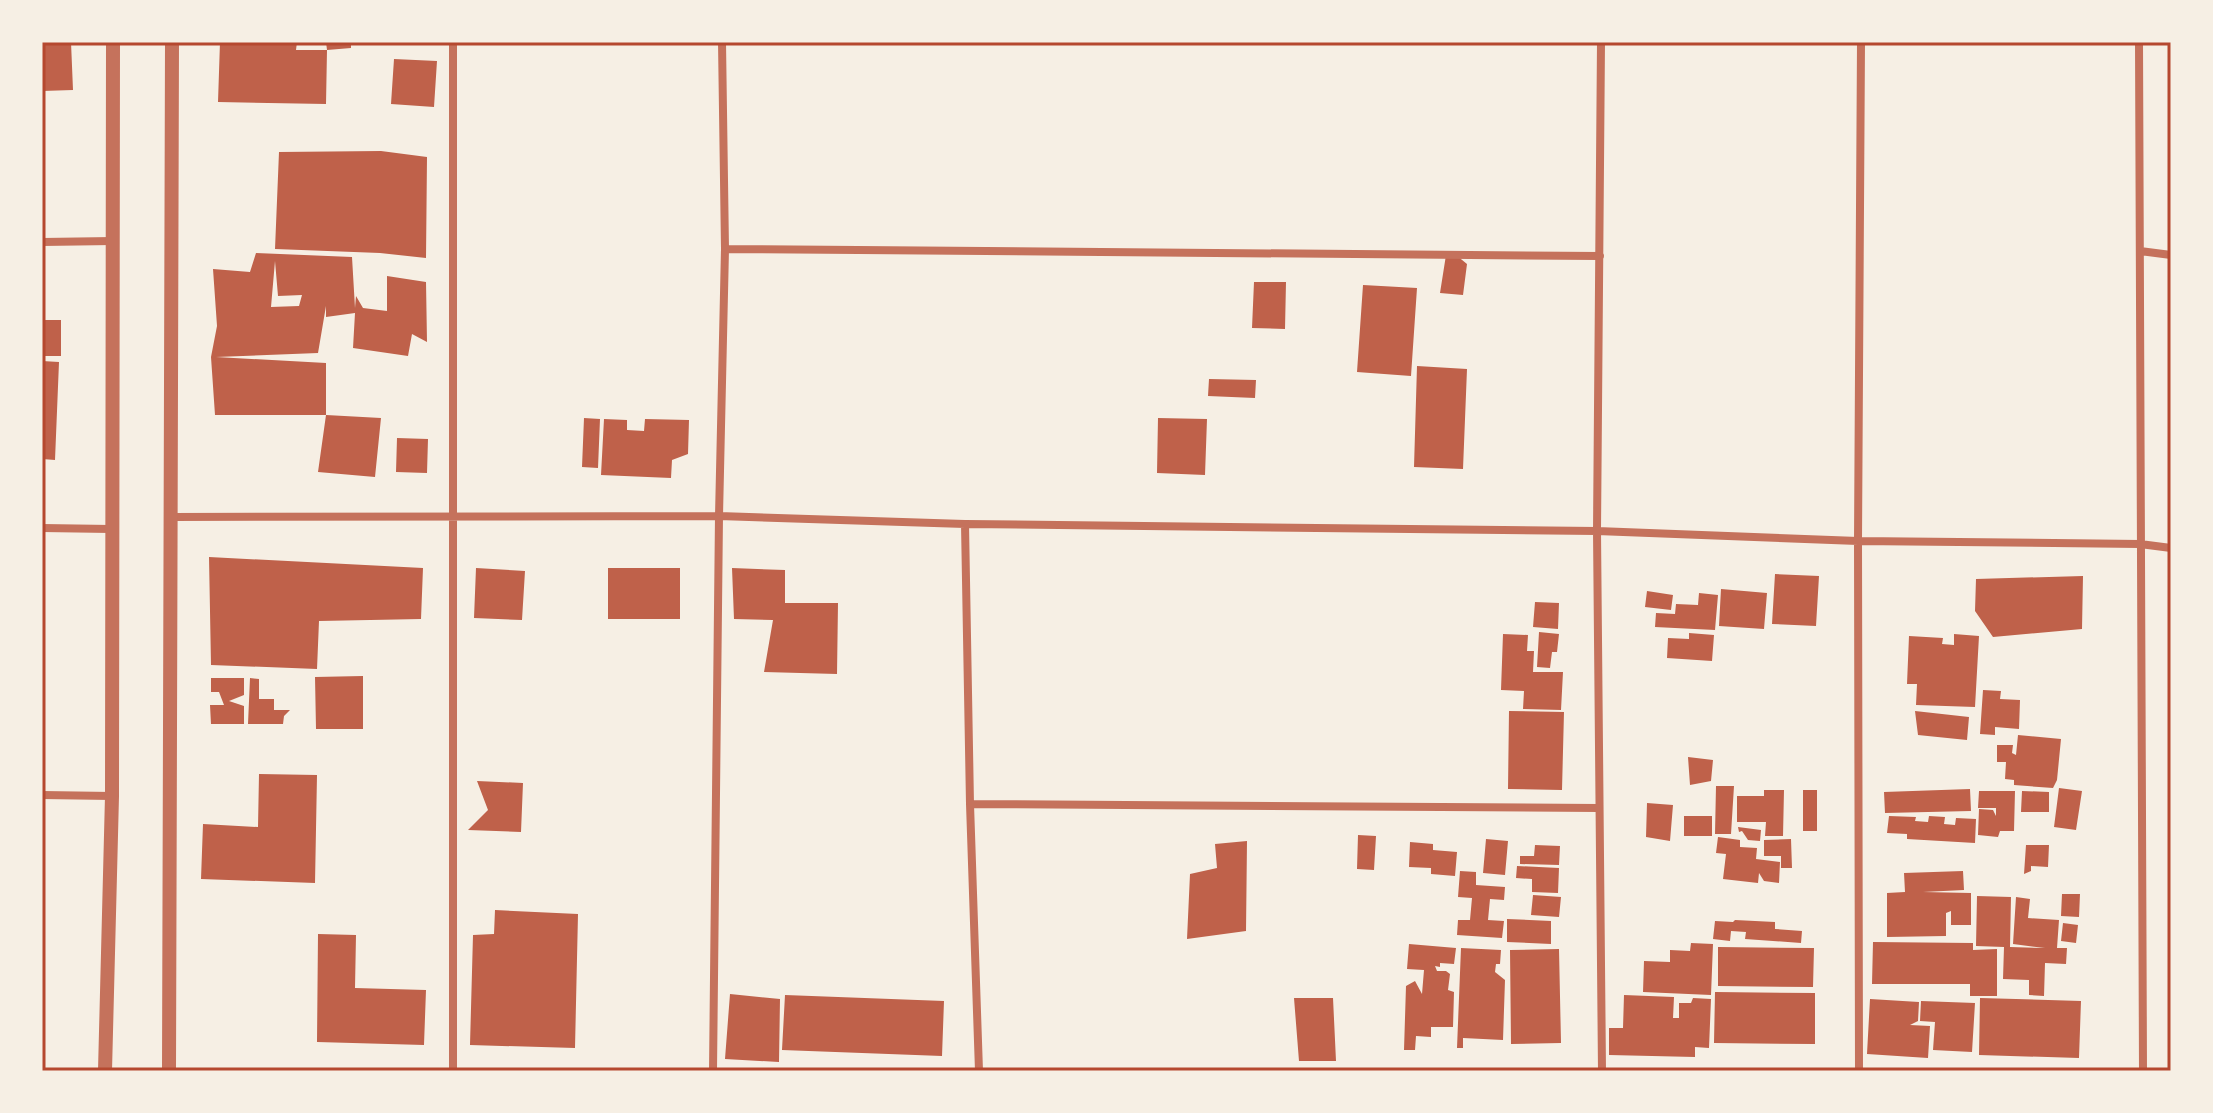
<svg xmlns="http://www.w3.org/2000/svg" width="2213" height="1113" viewBox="0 0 2213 1113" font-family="'Nunito Sans',sans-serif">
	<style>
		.building { fill: #bf614a; fill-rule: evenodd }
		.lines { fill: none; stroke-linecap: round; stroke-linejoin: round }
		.minor { stroke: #c5725c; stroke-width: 8 }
		.tertiary { stroke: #c5725c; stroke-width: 14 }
		.neatline { fill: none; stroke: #b5482f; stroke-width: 3 }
	</style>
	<rect width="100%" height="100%" fill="#f6efe4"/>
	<path class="building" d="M42 42H71L73 90 42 91Z
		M220 42H297L296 50H327L326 42H351V48L327 50 326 104 218 102Z
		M394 59 437 61 434 107 391 104Z
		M381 151 427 157 426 258 380 253 275 249 279 152Z
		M256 253 352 257 355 308 356 296 363 308 387 311V276L426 282 427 342 412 334 408 356 353 348 355 313 326 317V306L318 353 216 357 326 363V415H215L211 357 217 326 213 269 250 272ZM275 261 278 296 302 295 299 306 271 307Z
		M1446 255H1456L1467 264 1463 295 1440 293Z
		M1254 282H1286L1285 329 1252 328Z
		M1363 285 1417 288 1411 376 1357 372Z
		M42 320H61V356H42Z
		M42 361 59 362 55 460 42 459Z
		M1417 366 1467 369 1463 469 1414 467Z
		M1209 379 1256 380 1255 398 1208 396Z
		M326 415 381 418 375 477 318 472Z
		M584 418 600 419 598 468 582 467Z
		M1158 418 1207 419 1205 475 1157 473Z
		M604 419 627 420V430L644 431 645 419 689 420 688 454 672 460 671 478 601 475Z
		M397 438 428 439 427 473 396 472Z
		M209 557 423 568 421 619 319 621 317 669 211 665Z
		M476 568 525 571 522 620 474 618Z
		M608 568H680V619H608Z
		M732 568 785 570V603H838L837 674 764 672 773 620 734 619Z
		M1775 574 1819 576 1816 626 1772 624Z
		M2083 576 2082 629 1993 637 1975 611 1976 579Z
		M1721 589 1767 593 1764 629 1719 626Z
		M1647 591 1673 595 1671 610 1645 607Z
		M1699 593 1718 595 1715 630 1655 627 1656 613 1675 614 1676 604 1698 605Z
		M1535 602 1559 603 1558 629 1533 627Z
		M1539 632 1559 634 1557 652H1552L1550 668 1537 667Z
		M1689 633 1714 635 1712 661 1667 658 1668 638 1689 639Z
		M1503 634 1528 635 1527 651H1534L1533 672H1563L1561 710 1523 709 1524 691 1501 690Z
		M1954 634 1979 636 1975 707 1916 705 1917 684H1907L1909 636 1943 638 1942 644 1954 645Z
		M363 676V729H316L315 677Z
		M211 678H244V695L229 701 244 706V724H211L210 705H224L219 692H211Z
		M250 678 259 679V699H274V710H290L284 716 283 724H248Z
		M1983 690 2001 691 2000 699 2020 700 2019 729 1995 727V735L1980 734Z
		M1509 711 1564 712 1562 790 1508 789Z
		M1915 711 1969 717 1967 740 1918 735Z
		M2018 735 2061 739 2057 780 2053 788 2014 785V780L2005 779 2006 762H1997V745H2013L2012 753 2016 755Z
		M1688 757 1713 760 1711 781 1690 785Z
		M259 774 317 775 315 883 201 879 203 824 258 827Z
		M477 781 523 783 521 832 468 830 488 810Z
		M1716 786H1734L1731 834H1715Z
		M2059 788 2082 791 2076 830 2054 827Z
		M1970 789 1971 811 1885 813 1884 792Z
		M1764 790H1784L1783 836H1765L1766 822H1737V796H1764Z
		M1803 790H1817V831H1803Z
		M1979 791H2015L2014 831H2000L1998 837 1978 835 1979 809 1993 810 1996 816V808H1978Z
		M2022 791 2049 792V812H2021Z
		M1647 803 1673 805 1670 841 1646 837Z
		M1684 816H1712V836H1684Z
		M1889 816 1916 817 1915 821 1928 822 1929 816 1945 817 1944 824 1955 825 1956 818 1976 819 1975 843 1907 839V834L1887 833Z
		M1738 827 1761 830 1760 841 1748 840 1742 831 1739 832Z
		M1358 835 1376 836 1374 870 1357 869Z
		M1718 837 1740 840V847L1757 848 1756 859 1780 862 1779 883 1764 881 1759 873 1758 883 1723 879 1726 854 1716 853Z
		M1486 839 1508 841 1505 875 1483 873Z
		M1791 839 1792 868H1781V856H1764V840Z
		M1247 841 1246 931 1187 939 1190 874 1217 868 1215 844Z
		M1410 842 1433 844V850L1457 852 1455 876 1431 874V868L1409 867Z
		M1535 845 1560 846 1559 865 1520 864V856H1534Z
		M2026 845H2049L2048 867 2031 866V871L2024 874Z
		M1517 866 1559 868 1558 893 1532 892V879L1516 878Z
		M1460 871 1476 872V885L1505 887 1504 900 1490 899 1488 920 1504 921 1502 938 1457 935 1458 920H1470L1472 898 1458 897Z
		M1963 871 1964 890 1923 892 1971 893V925H1951V911L1946 913V936L1887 937V893L1905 892 1904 873Z
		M2062 894H2080L2079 917 2061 916Z
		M1533 895 1561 897 1559 917 1531 915Z
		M1977 896 2011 897 2010 947 2045 948 2013 944 2016 897 2030 899 2028 918 2059 920 2057 948H2067L2066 964 2045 963 2044 996 2029 995V980L2003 979 2004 947 1976 946Z
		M495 910 578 914 575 1048 470 1045 473 935 494 934Z
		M1507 919 1551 921V944L1507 942Z
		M1735 920 1775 922V929L1802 931 1801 943 1745 939 1746 932 1731 931 1730 941 1713 939 1715 921 1733 922Z
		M2063 923 2078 925 2076 943 2061 941Z
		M318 934 356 935 355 988 426 990 424 1045 317 1042Z
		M1873 942 1973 943V950L1997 949V996H1970V984H1872Z
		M1691 943 1713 944 1711 995 1643 992 1644 961 1670 962V950L1690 951Z
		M1409 944 1456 948 1454 964 1440 963V967L1435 966 1437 971H1446L1450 974 1448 990 1454 992 1453 1027H1431V1037L1416 1036 1415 1050H1404L1406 986 1415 981 1422 994 1424 970 1407 969Z
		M1718 947 1814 948 1813 987 1718 986Z
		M1461 948 1501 950 1500 964H1496L1495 972 1505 980 1503 1040 1463 1038V1048H1457Z
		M1559 949 1561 1043 1511 1044 1510 950Z
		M1715 992 1815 993V1044L1714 1043Z
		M730 994 780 999 779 1062 725 1059Z
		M785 995 944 1001 942 1056 782 1050Z
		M1624 995 1674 997 1673 1018H1679V1003H1691L1693 998 1711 999 1709 1048 1695 1047V1057L1609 1055V1028H1623Z
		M1294 998H1333L1336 1061H1299Z
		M1980 998 2081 1001 2079 1058 1979 1055Z
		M1870 999 1919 1002 1918 1021 1910 1025 1930 1026 1928 1058 1867 1054Z
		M1921 1001 1975 1003 1972 1052 1933 1050 1935 1022 1920 1021Z"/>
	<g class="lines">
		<path class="minor" d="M453 42V1071
			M1601 42 1597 531 1602 1071
			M2139 42 2143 1071
			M42 242 113 241
			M725 249 1600 256
			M2140 251 2171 255
			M172 517 719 516 965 524 1597 531 1858 541 2140 544 2171 548
			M965 524 970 804 979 1071
			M42 528 111 529
			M42 795 112 796
			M970 804 1599 808
			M713 1071 719 516 725 249 722 42
			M1859 1071 1858 541 1861 42"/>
		<path class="tertiary" d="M105 1071 112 796 113 42
			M169 1071 172 42"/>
	</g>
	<rect width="2213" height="1113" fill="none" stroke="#f6efe4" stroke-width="88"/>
	<rect x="44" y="44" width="2125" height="1025" class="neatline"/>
</svg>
